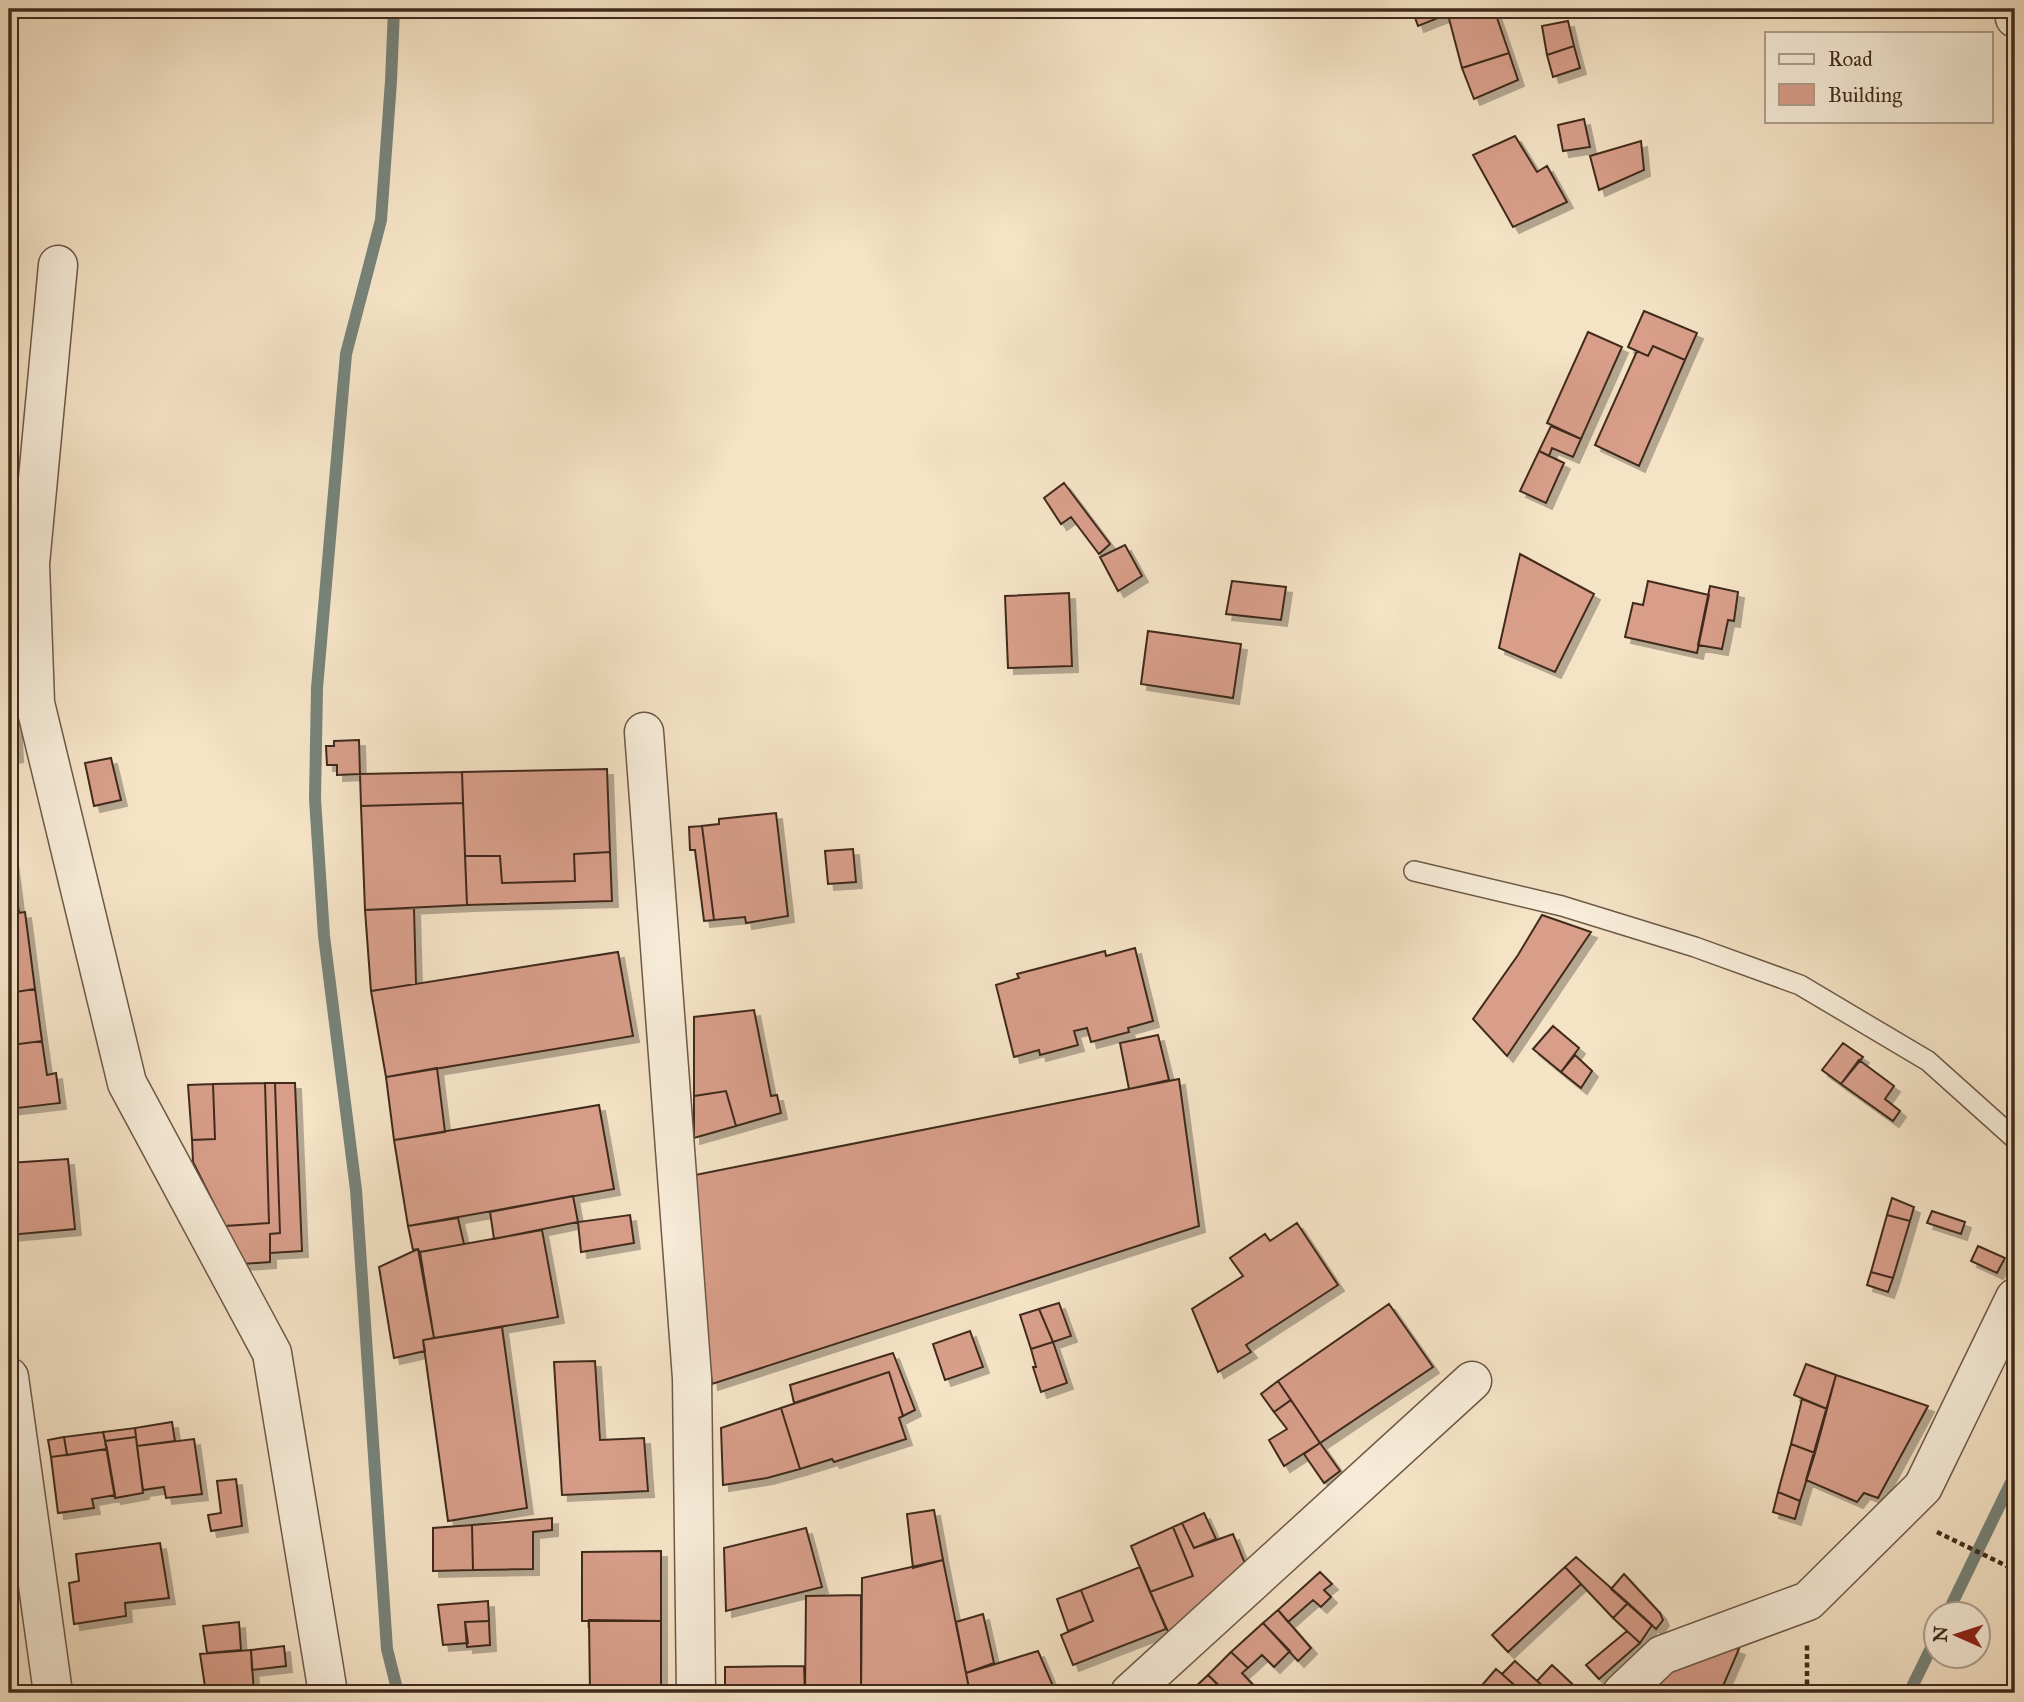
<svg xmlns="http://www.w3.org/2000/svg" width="2024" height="1702" viewBox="0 0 2024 1702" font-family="'IM FELL Great Primer',serif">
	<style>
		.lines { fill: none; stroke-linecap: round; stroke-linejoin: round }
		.stream { stroke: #77837a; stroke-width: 12 }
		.building { fill: #d89e8a; stroke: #402b1c; stroke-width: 2; filter: url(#shadow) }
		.service-casing { stroke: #6d5946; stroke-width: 22 }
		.minor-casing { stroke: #6d5946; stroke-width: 41 }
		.path { stroke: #402b1c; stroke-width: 4.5; stroke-dasharray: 5 3.5; stroke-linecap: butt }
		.service { stroke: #f8edda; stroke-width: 19 }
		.minor { stroke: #f8edda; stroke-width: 38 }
	</style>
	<defs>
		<filter id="shadow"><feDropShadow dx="6" dy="6" stdDeviation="0" flood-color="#0004"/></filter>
	</defs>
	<rect width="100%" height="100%" fill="#f5e3c6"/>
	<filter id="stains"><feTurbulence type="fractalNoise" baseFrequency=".00286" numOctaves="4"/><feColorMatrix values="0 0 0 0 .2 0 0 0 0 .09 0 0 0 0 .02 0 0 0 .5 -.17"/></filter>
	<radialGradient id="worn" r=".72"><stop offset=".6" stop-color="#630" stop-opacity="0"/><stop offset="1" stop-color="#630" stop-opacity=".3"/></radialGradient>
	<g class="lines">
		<path class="stream" d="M394 9 391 81 381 220 346 354 317 688 315 799 324 936 356 1190 387 1649 398 1693
			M1947 1614 2015 1474
			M1909 1693 1937 1636"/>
	</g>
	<path class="building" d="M1412 9H1434L1438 18 1418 26Z
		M1434 9H1465L1438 18Z
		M1465 9H1494L1509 53 1462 68 1448 15Z
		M1568 21 1574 46 1547 55 1542 26Z
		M1574 46 1580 68 1553 77 1547 55Z
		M1509 53 1518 80 1474 99 1462 68Z
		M1584 119 1590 147 1563 151 1558 125Z
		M1515 136 1537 172 1547 166 1567 202 1513 227 1473 155Z
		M1641 141 1644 170 1599 190 1590 156Z
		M1644 311 1697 333 1685 360 1653 346 1648 356 1628 347Z
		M1588 332 1622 347 1581 439 1547 423Z
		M1653 346 1685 360 1639 466 1595 445 1637 351 1648 356Z
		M1551 426 1581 439 1573 457 1552 448 1549 456 1539 451Z
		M1539 451 1564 463 1546 503 1520 491Z
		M1064 483 1110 544 1099 554 1071 517 1061 524 1044 498Z
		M1125 545 1142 576 1118 591 1100 557Z
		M1520 554 1594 594 1555 672 1499 648Z
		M1232 581 1286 587 1281 620 1226 614Z
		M1648 581 1709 595 1697 653 1625 637 1633 603 1643 605Z
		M1710 586 1738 592 1734 621 1728 620 1722 649 1698 645Z
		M1069 593 1072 666 1008 668 1005 596Z
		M1148 631 1241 644 1233 698 1141 684Z
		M13 662 17 756 9 757V663Z
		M359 740 360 774 337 775V765H327L326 746H334V741Z
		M111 758 121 800 94 806 85 763Z
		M607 769 610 852 574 854 575 881 502 883 500 856H465L462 772Z
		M462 772 463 803 361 806 360 774Z
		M463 803 467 905 365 910 361 806Z
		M776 813 788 916 746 923 745 917 714 920 702 826 719 824V819Z
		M702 826 714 920 704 921 695 850H690L689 827Z
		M9 835 19 913 9 914Z
		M853 849 856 882 828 884 825 851Z
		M610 852 612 901 467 905 465 856H500L502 883 575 881 574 854Z
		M414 908 416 984 371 991 365 910Z
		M25 912 35 989 9 993V914Z
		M1542 915 1591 932 1507 1056 1473 1019 1518 955Z
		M1135 948 1153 1021 1128 1028 1129 1032 1091 1042 1087 1028 1074 1031 1078 1045 1040 1055 1039 1050 1014 1057 996 985 1019 978 1017 974 1105 951 1106 956Z
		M618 952 633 1036 386 1077 371 991Z
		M35 989 42 1041 11 1045 15 1082 9 1083V993Z
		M754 1010 771 1096 777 1095 781 1113 736 1126 726 1091 694 1096V1017Z
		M1553 1026 1579 1048 1561 1072 1533 1049Z
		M1158 1035 1169 1080 1129 1089 1120 1043Z
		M42 1041 47 1075 56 1073 60 1103 9 1109V1083L15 1082 11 1045Z
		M1843 1043 1863 1057 1841 1084 1822 1070Z
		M1575 1055 1592 1071 1581 1088 1561 1072Z
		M1859 1060 1894 1086 1885 1099 1900 1111 1893 1121 1841 1084Z
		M437 1068 445 1132 394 1140 386 1077Z
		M1179 1079 1199 1226 712 1384 690 1176Z
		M265 1083H275L280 1233 270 1234V1262L242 1264 225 1226 269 1223Z
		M265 1083 269 1223 225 1226 193 1162 192 1140 215 1139 213 1084Z
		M275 1083H295L302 1251 270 1253V1234L280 1233Z
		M213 1084 215 1139 192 1140 188 1085Z
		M726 1091 736 1126 694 1138V1096Z
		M599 1105 614 1189 408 1226 394 1140Z
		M68 1159 75 1229 9 1235V1163Z
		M573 1196 578 1222 494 1239 490 1212Z
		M1892 1198 1914 1207 1910 1221 1887 1215Z
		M1932 1211 1965 1222 1961 1234 1927 1223Z
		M630 1215 634 1243 581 1252 578 1222Z
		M1887 1215 1910 1221 1893 1278 1871 1272Z
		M458 1218 464 1244 420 1252 418 1249 413 1250 408 1226Z
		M1297 1223 1338 1285 1246 1345 1251 1352 1218 1372 1192 1309 1243 1276 1230 1258 1265 1234 1270 1241Z
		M542 1230 558 1317 434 1338 420 1252Z
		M1978 1246 2005 1258 1997 1273 1971 1261Z
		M418 1249 434 1338 423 1340 425 1351 394 1358 379 1267Z
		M1871 1272 1893 1278 1888 1292 1867 1285Z
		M1059 1303 1071 1336 1053 1342 1039 1309Z
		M1389 1304 1433 1367 1320 1443 1278 1381Z
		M1039 1309 1053 1342 1031 1349 1020 1315Z
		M502 1327 527 1508 448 1521 423 1340Z
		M970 1331 983 1367 945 1380 933 1344Z
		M1053 1342 1067 1383 1041 1392 1033 1367H1036L1031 1349Z
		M893 1353 915 1410 903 1416 889 1372 794 1403 790 1385Z
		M595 1361 600 1440 644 1438 648 1491 562 1495 554 1362Z
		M1806 1364 1836 1375 1827 1409 1794 1395Z
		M889 1372 903 1416 899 1418 906 1439 834 1462 832 1459 800 1469 781 1408Z
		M1836 1375 1928 1406 1878 1498 1864 1493 1857 1502 1806 1480Z
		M1278 1381 1291 1400 1274 1412 1261 1394Z
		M1802 1399 1827 1409 1815 1453 1791 1444Z
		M1291 1400 1320 1443 1284 1466 1269 1440 1287 1429 1274 1412Z
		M781 1408 800 1469 767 1478 723 1485 721 1428Z
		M172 1422 175 1441 137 1446 135 1428Z
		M135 1428 136 1437 105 1441 103 1432Z
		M103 1432 107 1449 67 1455 64 1437Z
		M64 1437 67 1455 51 1457 48 1440Z
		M136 1437 143 1493 115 1498 105 1441Z
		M194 1439 202 1494 166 1498 164 1487 143 1490 137 1446Z
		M1320 1443 1340 1471 1324 1483 1304 1454Z
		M1791 1444 1815 1453 1800 1501 1778 1492Z
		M107 1449 115 1495 92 1499 94 1508 58 1513 51 1457Z
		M236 1479 242 1526 211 1531 208 1515 221 1513 217 1481Z
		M1778 1492 1800 1501 1795 1519 1773 1512Z
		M934 1510 943 1560 913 1568 907 1514Z
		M1204 1513 1216 1539 1194 1548 1182 1523Z
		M552 1518V1530L533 1532V1569L473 1570 472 1525Z
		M1182 1523 1194 1548 1233 1534 1246 1566 1170 1636 1150 1592 1193 1576 1173 1527Z
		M472 1525 473 1570 433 1571V1528Z
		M1173 1527 1193 1576 1150 1592 1131 1546Z
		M806 1528 822 1587 726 1611 724 1548Z
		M160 1543 169 1598 125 1603 126 1616 74 1624 69 1583 79 1581 76 1554Z
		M661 1551V1621H582V1552Z
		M1576 1557 1628 1603 1613 1618 1565 1567Z
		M943 1560 970 1693H861L862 1578Z
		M1140 1567 1166 1629 1073 1665 1061 1635 1093 1621 1081 1590Z
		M1565 1567 1581 1584 1508 1652 1492 1635Z
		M1320 1572 1332 1584 1324 1590 1331 1597 1321 1607 1313 1600 1288 1622 1278 1610Z
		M1624 1574 1660 1613 1663 1620 1656 1629 1611 1589Z
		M1081 1590 1093 1621 1068 1631 1057 1599Z
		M861 1595V1693H805L806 1596Z
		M488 1601 489 1621 465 1622 468 1643 443 1645 438 1605Z
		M1628 1603 1652 1625 1640 1643 1613 1618Z
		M1278 1610 1311 1648 1298 1661 1263 1623Z
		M983 1614 994 1663 966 1673 956 1622Z
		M589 1620 661 1621V1693H590Z
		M489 1621 490 1645 467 1647 465 1622Z
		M239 1622 241 1650 207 1653 203 1626Z
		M1263 1623 1290 1651 1274 1667 1262 1655 1248 1668 1231 1652Z
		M1627 1631 1640 1643 1599 1679 1586 1665Z
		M1725 1645 1739 1649 1720 1693H1659L1664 1668Z
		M284 1646 286 1666 252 1670 251 1650Z
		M251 1650 254 1693H206L200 1654Z
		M1038 1651 1056 1693H970L966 1673Z
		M1231 1652 1248 1668 1242 1673 1258 1690 1252 1693H1227L1208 1675Z
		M1515 1661 1537 1681 1551 1693H1523L1502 1674Z
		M1552 1665 1582 1693H1551L1537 1681Z
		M804 1666 805 1693H725V1667Z
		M1496 1669 1502 1674 1523 1693 1477 1691Z
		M1208 1675 1225 1692 1189 1693Z"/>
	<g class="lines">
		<g class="service-casing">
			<path id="service" d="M1414 871 1562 906 1695 947 1800 985 1928 1061 2015 1139"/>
		</g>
		<g class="minor-casing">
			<path id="minor" d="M2013 9 2015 18
				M58 265 30 564 35 703 127 1083 272 1353 328 1693
				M644 732 692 1378 696 1693
				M9 1377 53 1693
				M1130 1693 1472 1381
				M1622 1693 1662 1655 1808 1601 1923 1487 2015 1298"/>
		</g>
		<path class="path" d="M1937 1532 2015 1570
			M1807 1693V1645"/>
		<use href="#service" class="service"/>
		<use href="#minor" class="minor"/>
	</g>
	<rect width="2024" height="1702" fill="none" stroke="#f5e3c6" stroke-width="35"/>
	<rect x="10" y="10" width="2003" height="1681" fill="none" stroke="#402b1c" stroke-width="3.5"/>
	<rect x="18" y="18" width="1989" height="1667" fill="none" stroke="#402b1c" stroke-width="2"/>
	<rect x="1765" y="32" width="228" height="91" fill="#f8edda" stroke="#ae9f8e" stroke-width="2"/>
	<rect x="1779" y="54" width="35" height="10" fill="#f8edda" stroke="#ae9f8e" stroke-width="2"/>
	<text x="1828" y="66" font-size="21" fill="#402b1c">Road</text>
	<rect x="1779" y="84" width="35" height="21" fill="#d89e8a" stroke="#ae9f8e" stroke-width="2"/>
	<text x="1828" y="102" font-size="21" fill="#402b1c">Building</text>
	<g transform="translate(1957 1635) rotate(273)"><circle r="33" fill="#f8edda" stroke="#ae9f8e" stroke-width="2"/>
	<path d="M0-5L12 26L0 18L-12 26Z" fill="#8f2418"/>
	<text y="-10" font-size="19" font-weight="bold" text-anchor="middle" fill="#402b1c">N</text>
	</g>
	<rect width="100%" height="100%" filter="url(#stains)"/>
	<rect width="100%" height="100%" fill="url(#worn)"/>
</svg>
